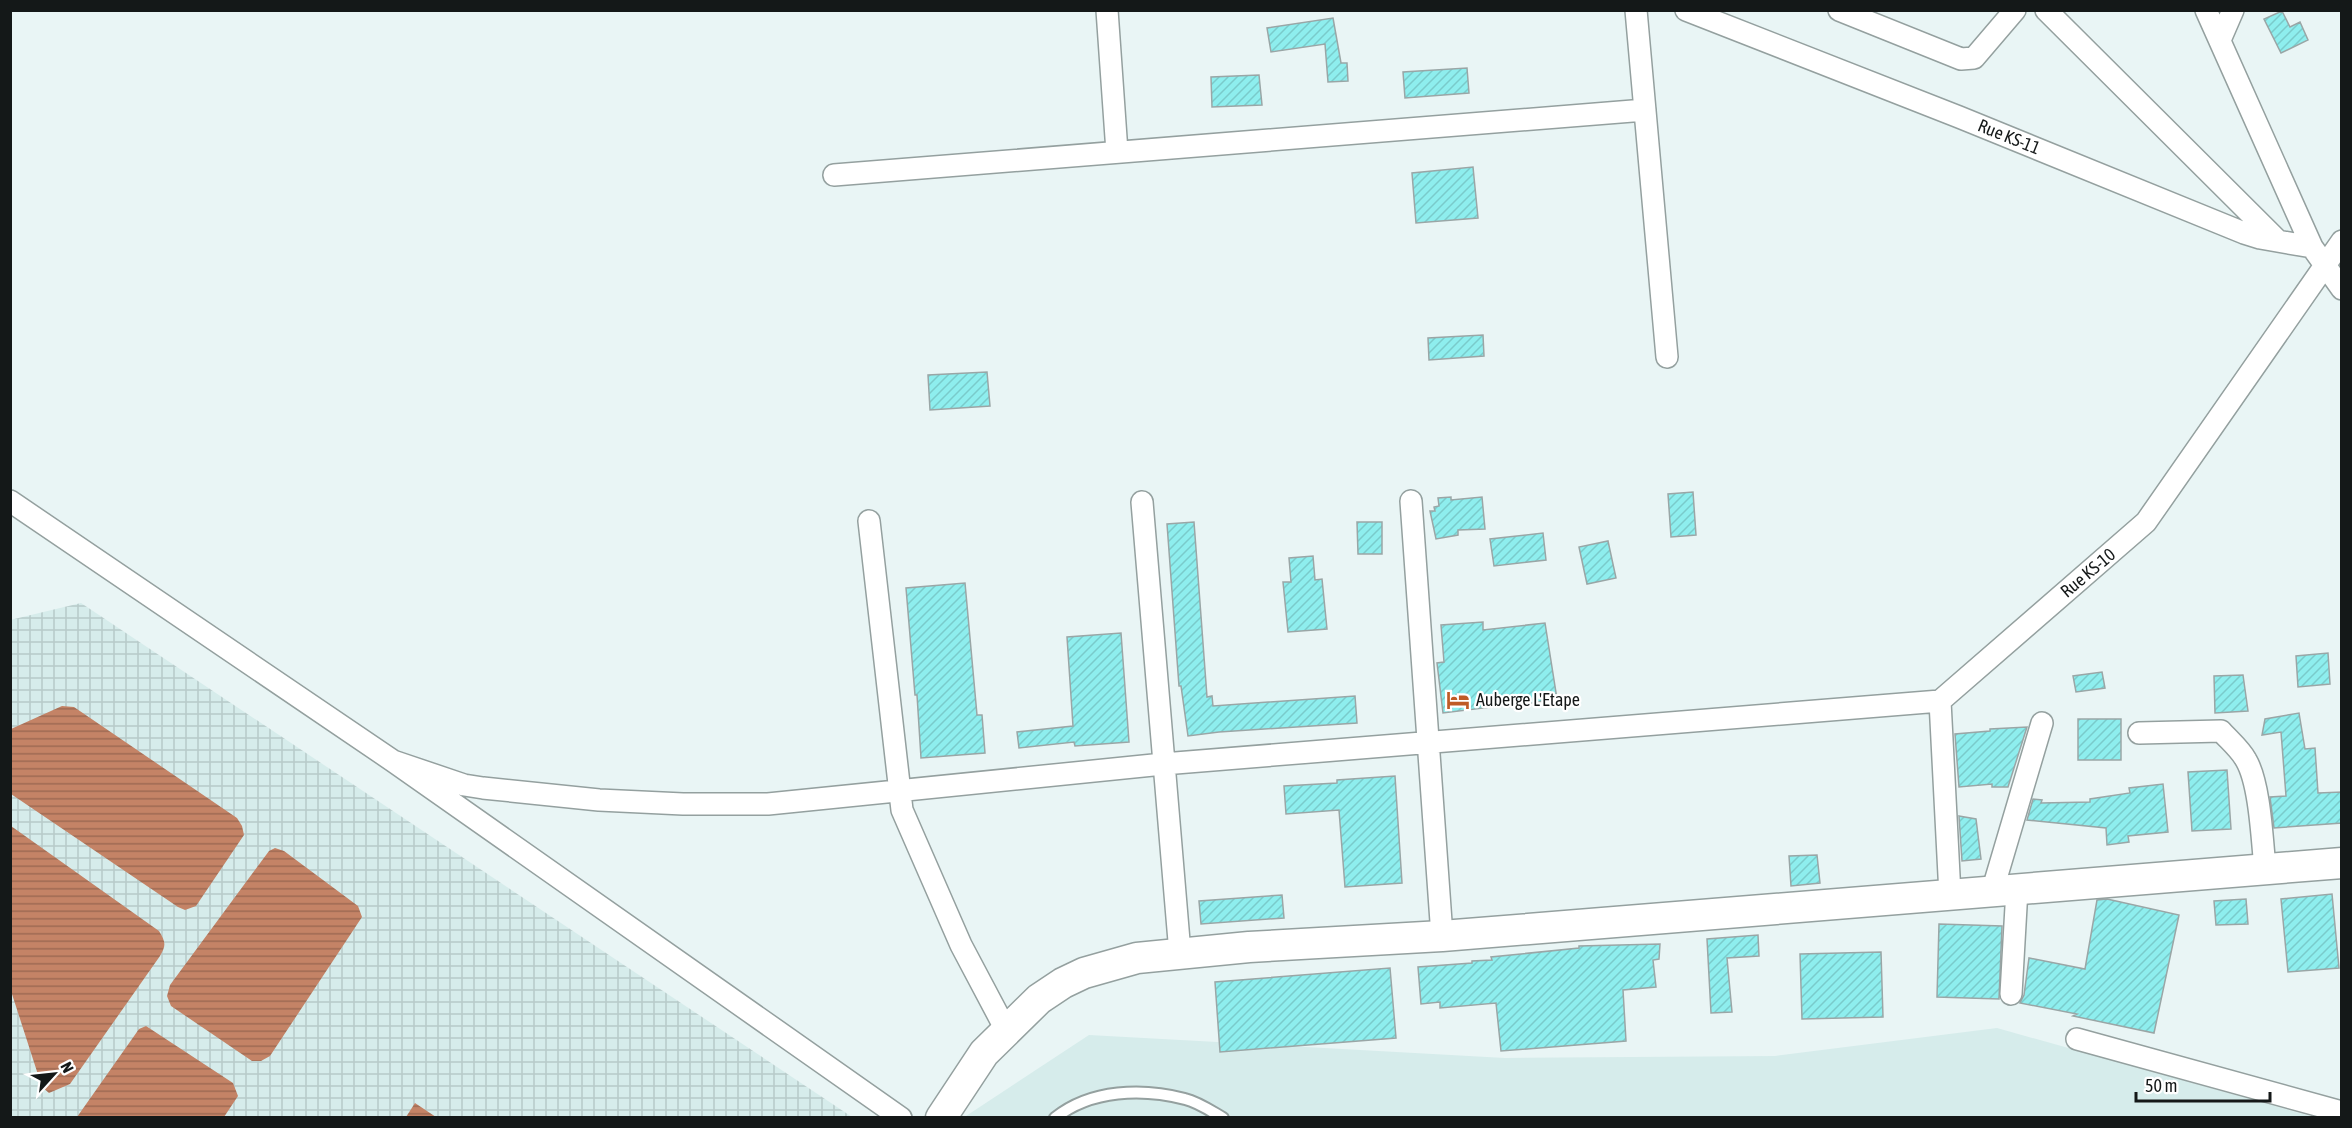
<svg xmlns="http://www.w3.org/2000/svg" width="2352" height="1128" viewBox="0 0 2352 1128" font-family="'Asap Condensed',sans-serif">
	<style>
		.built { fill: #d6eceb }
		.industrial { fill: url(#industrial-grid) }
		.water { fill: url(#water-rules) }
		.building { fill: url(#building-hatch); stroke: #9aa6a6; stroke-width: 1.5 }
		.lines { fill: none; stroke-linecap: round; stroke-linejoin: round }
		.lane-casing { stroke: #94a09f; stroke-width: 14 }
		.street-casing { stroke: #94a09f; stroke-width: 24 }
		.secondary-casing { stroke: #94a09f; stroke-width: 33 }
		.lane { stroke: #fff; stroke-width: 10 }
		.street { stroke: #fff; stroke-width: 21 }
		.secondary { stroke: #fff; stroke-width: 30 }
		.labels { text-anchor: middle; stroke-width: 4.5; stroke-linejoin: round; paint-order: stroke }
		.street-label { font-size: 18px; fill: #141818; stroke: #fff }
		.poi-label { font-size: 18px; fill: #141818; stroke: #fff; text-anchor: start }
	</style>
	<defs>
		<pattern id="industrial-grid" width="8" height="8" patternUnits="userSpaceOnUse" patternTransform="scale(1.5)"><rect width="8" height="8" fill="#d6eceb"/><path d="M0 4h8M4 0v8" fill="none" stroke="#b7cac9"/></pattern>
		<pattern id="water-rules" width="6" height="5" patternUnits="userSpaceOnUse" patternTransform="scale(1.5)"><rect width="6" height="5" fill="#c48366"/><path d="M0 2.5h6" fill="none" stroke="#9e6a53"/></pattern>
		<pattern id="building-hatch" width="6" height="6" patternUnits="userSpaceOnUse" patternTransform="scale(1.5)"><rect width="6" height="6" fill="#8eeeee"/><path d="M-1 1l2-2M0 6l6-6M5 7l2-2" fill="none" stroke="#7acbcb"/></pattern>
	</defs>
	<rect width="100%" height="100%" fill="#e9f5f5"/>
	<path class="built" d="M1997 1028 2314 1117 963 1118 1089 1035 1505 1058 1775 1056Z"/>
	<path class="industrial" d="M81 603 852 1117H11L10 620Z"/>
	<path class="water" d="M62 706 74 707 237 818 242 826 244 835 196 906 185 910 178 907 11 794V729Z
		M11 826 159 931C166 942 166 946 160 956L70 1084 49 1093 42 1087 11 991Z
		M275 848 284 851 358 906 362 917 270 1056 261 1061H252L171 1006 167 996 170 985 269 851Z
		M146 1026 233 1083 238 1096 224 1117H77L139 1029Z
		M415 1103 436 1117H406Z"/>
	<path class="building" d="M2282 11 2290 27 2300 22 2308 40 2281 53 2264 19Z
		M1333 18 1341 63H1347L1348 81 1328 82 1325 44 1271 52 1267 28Z
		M1467 68 1469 93 1405 98 1403 72Z
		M1259 75 1262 105 1212 107 1211 77Z
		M1473 167 1478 218 1416 223 1412 173Z
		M1483 335 1484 356 1429 360 1428 338Z
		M987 372 990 406 930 410 928 375Z
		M1693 492 1696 535 1671 537 1668 494Z
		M1451 497V500L1482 497 1485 529 1458 530V535L1436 539 1430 511H1435L1434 507 1439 506 1438 498Z
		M1194 522 1207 697 1212 696 1213 706 1355 696 1357 723 1219 732 1188 736 1181 686H1179L1167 524Z
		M1357 522H1382V554H1358Z
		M1543 533 1546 560 1494 566 1490 539Z
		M1608 541 1616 578 1587 584 1579 547Z
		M1313 556 1315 580 1322 579 1327 629 1288 632 1283 582H1291L1289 558Z
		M965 583 977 715H982L985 753 921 758 917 695H915L906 588Z
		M1483 622V630L1545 623 1557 699 1507 707V705L1443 713 1437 663 1444 662 1441 625Z
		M1121 633 1129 742 1075 746 1074 742 1019 748 1017 732 1073 726 1067 637Z
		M2328 653 2330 684 2298 687 2296 656Z
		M2102 672 2105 688 2076 692 2073 676Z
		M2243 675 2248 711 2215 713 2214 676Z
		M2299 713 2305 749 2315 748 2318 793 2342 792V823L2274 828 2270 797 2286 796 2281 732 2262 735 2265 719Z
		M2078 719H2121V760H2078Z
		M2027 727 2008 787H1992V784L1959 787 1955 734 1990 731V729Z
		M2227 770 2231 829 2192 831 2188 772Z
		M1395 776 1402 883 1345 887 1339 810 1286 814 1284 786 1337 783V780Z
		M2163 784 2168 832 2128 836 2129 842 2107 845 2106 828 2027 820 2033 799 2042 800 2041 803 2090 802V799L2130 793 2129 788Z
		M1959 816 1976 819 1981 859 1962 861Z
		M1817 855 1820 883 1791 886 1789 856Z
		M2332 894 2339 968 2288 972 2281 899Z
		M1282 895 1284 918 1201 924 1199 901Z
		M2107 899 2179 915 2154 1033 2073 1016 2077 1014 2020 1003 2024 995 2029 958 2085 969 2097 900Z
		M2246 899 2248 924 2216 925 2214 901Z
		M1939 924 2002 926 1999 999 1937 997Z
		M1758 935 1759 956 1727 958 1732 1012 1711 1013 1707 939Z
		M1660 944 1659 959 1653 960 1656 987 1623 990 1626 1041 1501 1051 1496 1003 1440 1008V1002L1421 1004 1418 967 1472 963V961L1492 960 1491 957 1579 948V946Z
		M1881 952 1883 1017 1802 1019 1800 954Z
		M1390 968 1396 1038 1220 1052 1215 982Z"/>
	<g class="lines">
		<g class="lane-casing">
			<path id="lane" d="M1055 1118C1091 1089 1143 1088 1185 1099 1198 1102 1211 1111 1223 1118"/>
		</g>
		<g class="street-casing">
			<path id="street" d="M1107 10 1117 152
				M1636 10 1667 357
				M1686 10 1959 117 2244 233 2260 238 2312 247 2342 289
				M1839 10 1961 59 1974 58 2015 10
				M2046 10 2277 240
				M2206 10 2312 247
				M2220 40 2233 10
				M834 175 1645 110
				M10 501 393 761 901 1118
				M1411 501 1442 936
				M1142 502 1180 953
				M869 521 902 810 961 945 1006 1030
				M2139 733 2221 731C2229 740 2240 749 2246 760 2260 784 2262 839 2265 868
				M393 761 464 785 483 788 599 800 683 804H768L1163 764 1940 701
				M1992 892 2042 723
				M1950 895 1940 701 2146 522 2342 241
				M2011 994 2017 889
				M2077 1039 2342 1112"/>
		</g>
		<g class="secondary-casing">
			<path id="secondary" d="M941 1118 984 1053 1039 999 1063 983 1084 973 1137 958 1249 947 1442 936 2342 863"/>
		</g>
		<use href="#lane" class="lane"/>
		<use href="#street" class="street"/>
		<use href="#secondary" class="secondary"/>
	</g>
	<defs>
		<g id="hotel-bare" transform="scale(1.8)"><path d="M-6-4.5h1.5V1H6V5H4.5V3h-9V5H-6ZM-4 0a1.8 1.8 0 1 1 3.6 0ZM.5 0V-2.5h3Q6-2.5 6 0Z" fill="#bf5b26" stroke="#fff" stroke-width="2.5" paint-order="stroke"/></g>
	</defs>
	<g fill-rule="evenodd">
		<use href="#hotel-bare" x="1458" y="700"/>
	</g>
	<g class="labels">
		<g class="street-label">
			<text transform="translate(2009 137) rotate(22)" y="6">Rue KS-11</text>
			<text transform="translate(2088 573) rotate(-40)" y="6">Rue KS-10</text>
		</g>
		<g class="poi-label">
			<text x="1476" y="706">Auberge L'Etape</text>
		</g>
	</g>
	<rect width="2352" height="1128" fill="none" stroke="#141818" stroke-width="24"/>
	<g transform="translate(54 1074) rotate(63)" stroke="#ffffff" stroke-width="4.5" paint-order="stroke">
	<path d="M0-4.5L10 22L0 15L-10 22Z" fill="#141818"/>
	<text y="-9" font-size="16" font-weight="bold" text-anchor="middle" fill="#141818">N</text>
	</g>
	<path d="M2136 1092v9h134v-9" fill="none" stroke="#141818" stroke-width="3"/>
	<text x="2145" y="1092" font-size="18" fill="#141818" stroke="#ffffff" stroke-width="4.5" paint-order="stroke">50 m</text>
</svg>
